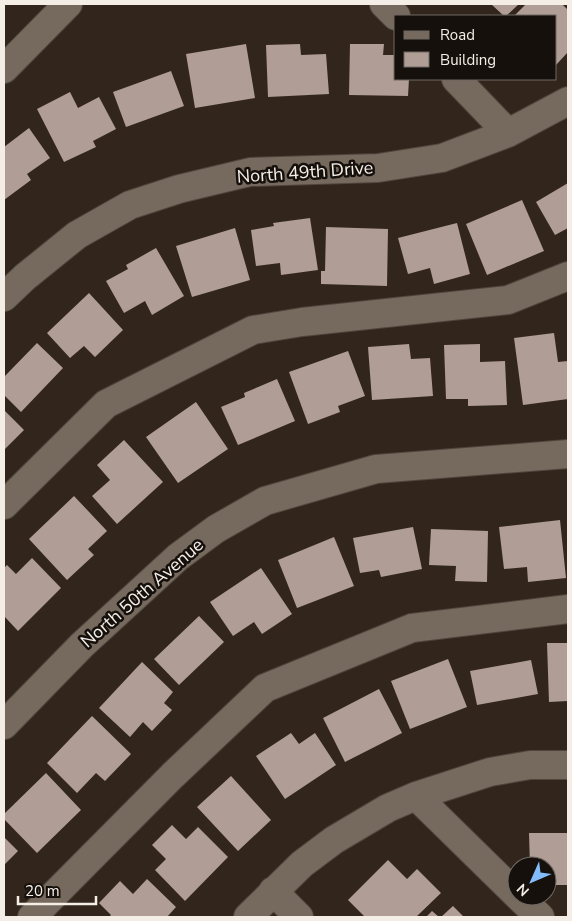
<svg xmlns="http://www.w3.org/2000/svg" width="572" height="921" viewBox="0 0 572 921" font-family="'Nunito Sans',sans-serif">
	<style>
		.building { fill: #b09d96 }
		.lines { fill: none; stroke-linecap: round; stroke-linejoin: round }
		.minor-casing { stroke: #4e453c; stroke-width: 30 }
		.minor { stroke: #76695d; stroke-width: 28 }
		.labels { text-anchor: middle; stroke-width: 5; stroke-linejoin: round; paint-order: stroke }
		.street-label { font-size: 18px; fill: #f5eee7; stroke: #16100c }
	</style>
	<rect width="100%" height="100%" fill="#32261c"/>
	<path class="building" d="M491 4H519L506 16H504Z
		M526 4H562L568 10V52L556 65V16H514Z
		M246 44 255 98 195 108 186 54Z
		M300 44 301 55 326 54 329 94 268 97 266 45Z
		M350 44H384L383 55H396V79H409L408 96 349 95Z
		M171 71 184 106 126 127 113 92Z
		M70 92 78 108 99 97 116 129 93 141 96 147 64 162 37 109Z
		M29 128 50 158 27 174 31 180 4 200V147Z
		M568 183V228L555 235 536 202Z
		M522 200 544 251 487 275 466 224Z
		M310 218 318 270 281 275 280 263 256 266 251 230 274 226 273 223Z
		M457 223 470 274 434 284 430 268 408 274 398 238Z
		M326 227 388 229 387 286 321 284V271H325Z
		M235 228 250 280 192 297 176 246Z
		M156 248 184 296 152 315 145 301 124 313 106 281 128 269 126 265Z
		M89 293 123 330 95 357 84 346 70 358 47 333Z
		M554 333 558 362 568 361V399L523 405 514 338Z
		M37 343 63 368 21 412 4 395V377Z
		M409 344 411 359 430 358 433 396 372 400 368 347Z
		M480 344V362L505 361 507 405 468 406V399H446L444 345Z
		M348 351 365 396 338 406 340 412 308 424 289 372Z
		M277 379 295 421 238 445 221 407 245 397 244 393Z
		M196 402 228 449 178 483 146 437Z
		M4 410 24 430 4 450Z
		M124 440 163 482 117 524 92 496 110 480 97 465Z
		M74 496 107 531 88 549 94 555 67 580 29 539Z
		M560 520 566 578 528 582 527 567 504 569 499 527Z
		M413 527 422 569 381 577 379 570 360 573 353 538Z
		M431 529 488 531 487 582 455 581 456 566 429 565Z
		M334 537 354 586 297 608 278 560Z
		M32 558 61 588 18 631 4 616V568L7 565 16 574Z
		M261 568 292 614 262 634 254 622 233 636 210 602Z
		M199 616 224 642 179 685 154 659Z
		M547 643H568V701L549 702Z
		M448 659 467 707 410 729 391 681Z
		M531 660 538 694 477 705 470 671Z
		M142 662 173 692 164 703 172 710 152 731 143 722 130 737 99 708Z
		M379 689 402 733 345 762 323 718Z
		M92 716 131 754 105 781 96 773 77 793 47 763Z
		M291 733 299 744 315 733 336 765 285 799 256 756Z
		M46 773 81 810 37 853 4 819V814Z
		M231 776 271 820 238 851 197 807Z
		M172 825 186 839 198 827 228 857 185 901 155 870 166 859 152 845Z
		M529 833H568V885H554V875L547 876V866H530Z
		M4 837 18 851 4 865Z
		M388 860 407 879 417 869 441 893 416 917H365L348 900Z
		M147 879 176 907 167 917H109L111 915 99 903 120 881 133 894Z
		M453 906 464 917H441Z
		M432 911 439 917H426Z"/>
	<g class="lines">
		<g class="minor-casing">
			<path id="minor" d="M384 4 396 16
				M4 69 68 4
				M456 79 508 133
				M4 297 25 277 77 235 130 205 179 189 250 172 378 168 442 158 508 133 568 101
				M4 505 106 404 253 330 302 322 508 300 568 276
				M4 725 82 645 178 557 216 529 265 501 376 469 568 454
				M416 796 517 895
				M273 891 299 917
				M518 896 540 917
				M32 917 173 775 265 688 412 628 568 609
				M248 917 302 864 334 840 388 808 416 796 490 772 530 765H568"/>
		</g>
		<use href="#minor" class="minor"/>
	</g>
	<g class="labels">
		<g class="street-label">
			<text transform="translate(305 172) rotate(-4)" y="6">North 49th Drive</text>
			<text transform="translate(142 593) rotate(-41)" y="6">North 50th Avenue</text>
		</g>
	</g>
	<rect width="572" height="921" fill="none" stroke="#f5eee7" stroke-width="10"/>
	<rect x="394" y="15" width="162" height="65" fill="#16100c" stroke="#6f6964"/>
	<rect x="404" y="31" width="25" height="8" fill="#76695d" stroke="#6f6964"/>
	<text x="440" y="40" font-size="15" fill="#f5eee7">Road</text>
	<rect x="404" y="52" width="25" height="15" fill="#b09d96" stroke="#6f6964"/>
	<text x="440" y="65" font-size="15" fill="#f5eee7">Building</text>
	<g transform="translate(532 881) rotate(225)"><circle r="24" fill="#16100c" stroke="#6f6964"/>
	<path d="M0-4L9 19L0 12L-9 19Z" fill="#81bdfa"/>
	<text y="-8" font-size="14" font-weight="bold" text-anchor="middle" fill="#f5eee7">N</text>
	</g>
	<path d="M18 896v8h78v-8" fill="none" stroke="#f5eee7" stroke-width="2.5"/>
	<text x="25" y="896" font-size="15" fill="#f5eee7" stroke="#16100c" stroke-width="4" paint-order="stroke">20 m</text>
</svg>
